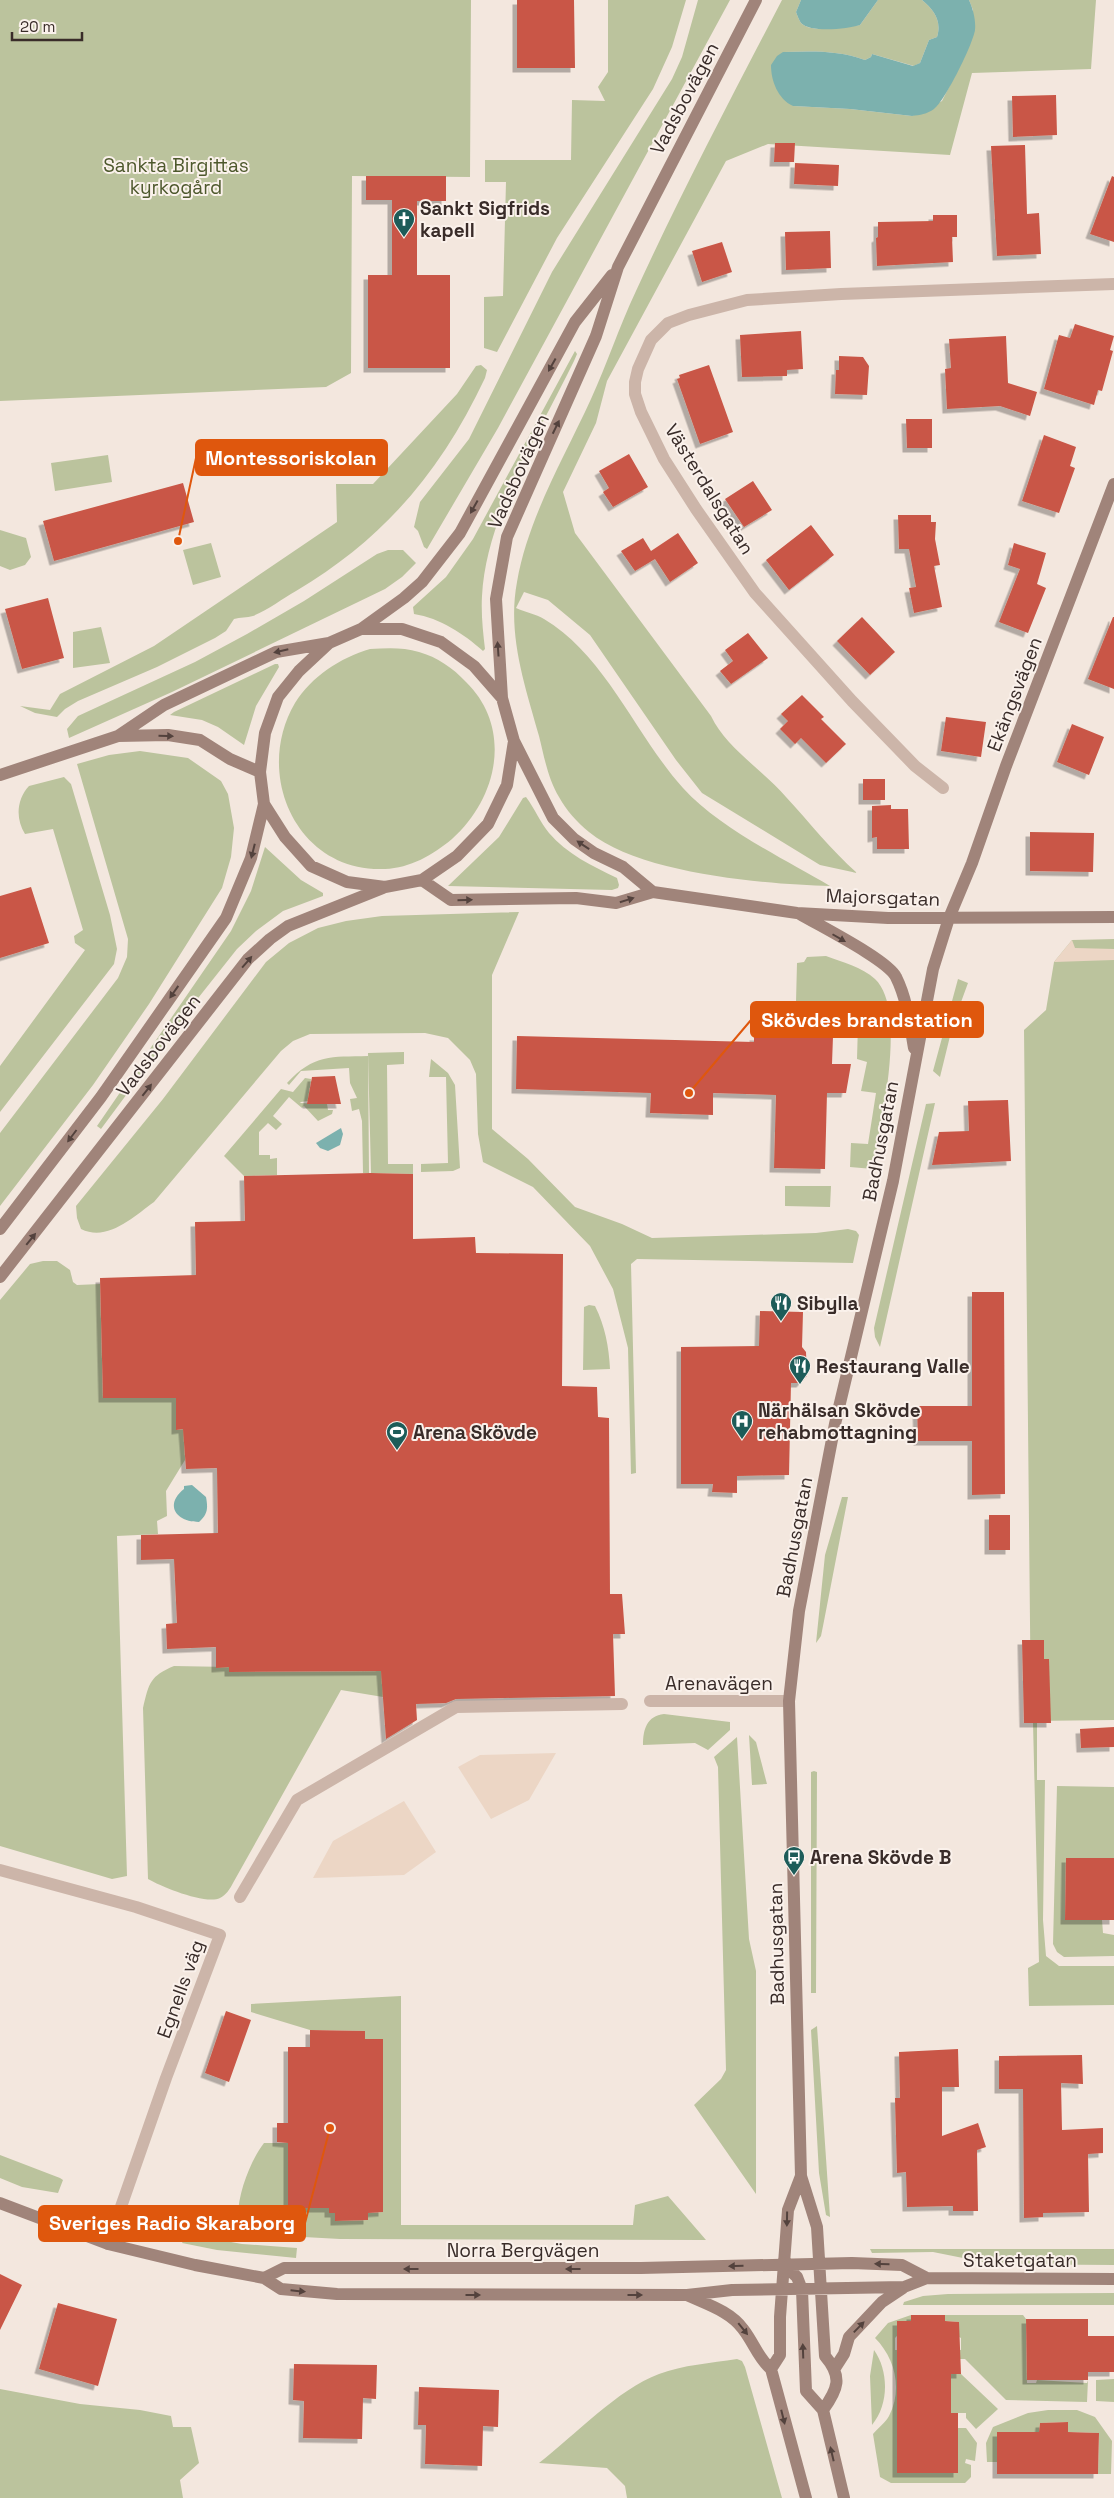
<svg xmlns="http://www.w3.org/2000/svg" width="1114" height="2498" viewBox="0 0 1114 2498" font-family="'Space Grotesk',sans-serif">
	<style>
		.green { fill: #bbc39d }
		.plaza { fill: #ecd6c5 }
		.water { fill: #7cb1ae }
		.building { fill: #c95746; filter: url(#shadow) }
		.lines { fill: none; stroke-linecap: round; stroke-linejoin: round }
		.street { stroke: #ccb5a9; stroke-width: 12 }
		.secondary { stroke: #a0847a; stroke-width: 12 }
		.oneway { fill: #53423d }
		.labels { text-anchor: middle; stroke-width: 4; stroke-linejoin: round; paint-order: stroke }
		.street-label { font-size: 19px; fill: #392c29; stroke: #faf1eb }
		.park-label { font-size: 19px; fill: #4d582c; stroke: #faf1eb }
		.poi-label { font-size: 19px; font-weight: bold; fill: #392c29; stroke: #faf1eb; text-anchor: start }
		.leader { fill: none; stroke: #df570d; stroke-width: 2 }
		.callout-dot { fill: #df570d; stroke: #faf1eb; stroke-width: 2 }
		.callout { fill: #df570d; stroke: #df570d; stroke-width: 2 }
		.callout-label { font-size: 20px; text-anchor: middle; font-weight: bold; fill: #fff }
	</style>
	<defs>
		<filter id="shadow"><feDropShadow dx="-4.5" dy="4.5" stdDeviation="0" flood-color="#0004"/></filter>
	</defs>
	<rect width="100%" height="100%" fill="#f3e7de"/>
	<path class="green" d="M0 0H471L470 177 352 176 351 373 326 387 0 401Z
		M608 0H686L672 47 653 89 557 238 497 352 484 348V297L503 296 506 182H485V160H571L572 100 605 101 598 87 608 72Z
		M698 0H730L498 428 427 549 424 547 418 531 414 527 420 502 469 439 552 272 672 79 682 57Z
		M782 0H801L796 12C797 15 799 20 801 23 811 34 847 27 860 25L878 0H922C934 10 942 21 937 37L929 40 920 63 914 66 872 54 871 57 865 60C839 50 811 51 783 52L793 106 850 109 912 116 942 101 966 53 973 10 969 0H1096L1091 69 972 73 950 155 768 144 726 161 607 381 596 423 563 492 575 533 711 716C727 749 762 769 786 797 810 823 831 850 857 873L820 865 702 793 676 760 590 635 548 600 524 592 516 608C525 612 536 614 544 619 606 656 636 736 683 788 719 828 783 858 830 886 765 884 640 874 589 832 577 822 566 810 559 797 548 779 544 756 539 736 525 686 507 635 517 582 528 518 564 458 591 399 607 364 619 327 636 291 681 193 732 96 782 0Z
		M575 351 577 354 574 361C540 431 486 517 482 596 481 614 483 632 485 649L483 651C464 634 440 618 414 614L413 607 446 577 473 539Z
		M481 365 487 370 485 378C441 471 385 538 296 591 282 599 268 610 253 616 247 618 240 617 234 619L226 631 215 638 157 667 78 701 65 709 57 717 35 713 20 706 50 710 60 694 154 646 337 522 336 484H373L457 394 476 366Z
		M108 455 112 482 55 491 51 463Z
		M0 530 26 538 31 557 25 565 10 570 0 566Z
		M211 543 221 577 193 585 183 550Z
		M388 550H403L416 563 402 577 385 589 172 692 69 738 67 729 78 716 195 662 247 634 304 601 377 554Z
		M101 627 110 663 73 668V632Z
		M370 649C387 648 403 647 419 652 437 657 453 668 466 682 513 728 498 798 452 839 433 855 410 868 385 869 297 873 253 774 295 703 312 676 340 658 370 649Z
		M275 664H278L279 667 256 706 244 745 218 727 202 720 170 715 174 712Z
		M140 751 188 758 221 781 228 794 234 828 231 857 222 888 149 1004 93 1085 0 1206V1133L118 978 127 957 128 939 77 764 109 755Z
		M64 777 71 784 110 915 117 949 114 964 0 1112V1066L85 950 75 943 74 936 83 930 53 829 25 834C15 818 17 799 29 786Z
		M526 797C535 809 540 822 549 833 567 854 592 866 617 878L619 885 618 888 612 890 448 886 499 837 523 798Z
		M265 847 301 880 323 893V896L283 911 256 931 237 949 195 1002 101 1129 97 1126 231 931 251 891Z
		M519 912 492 975V1129L528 1159 575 1207 622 1224 652 1238 816 1233 848 1229 856 1231 859 1235 853 1263 637 1259 631 1264 636 1473 631 1474 628 1348 613 1289 590 1246 533 1187 483 1162 478 1134 476 1074 470 1060 448 1038 425 1033 310 1034 293 1041 281 1051 154 1202C133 1217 108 1242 81 1229L77 1218 76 1206 163 1099 266 962 289 943 318 928 346 921 382 916Z
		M1114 939V1720L1031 1721 1024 1030 1046 1010 1054 962 1072 940Z
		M826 956C842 962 862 967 875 979 908 1010 880 1126 873 1169L850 1167 851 1143 868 1144 876 1093 861 1091 867 1062 857 1059 858 1024H841V1003L796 1002 797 963 804 962 807 957Z
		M958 979 968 983 953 1024 940 1077 933 1071Z
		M404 1052V1064L387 1065 388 1164H413V1174L371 1173 368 1053Z
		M368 1056 369 1173H363L362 1121 359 1109 352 1111 350 1099 357 1098 350 1083 349 1068 301 1071 289 1085 287 1083C314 1054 331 1057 368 1056Z
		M431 1059 448 1073 455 1085 460 1168 453 1171 421 1172V1164L448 1163 446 1077H429Z
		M305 1078 311 1079 308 1101 301 1102 300 1103 327 1104 328 1110H333L332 1114 318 1121 304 1106 302 1108 289 1097 273 1116 282 1124 276 1130 268 1123 259 1132V1155H270V1159L277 1158V1175L244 1176 224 1156 281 1089 293 1092Z
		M935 1103 880 1347 875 1337 874 1328 926 1104Z
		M785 1186H831L830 1207 785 1206Z
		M43 1261H57L70 1270 73 1282 77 1285 100 1284 103 1398H176V1430L184 1429 185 1460 166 1491 167 1516 157 1521 158 1534 117 1536 127 1876 112 1879 0 1846V1300L30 1264Z
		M589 1305 595 1306C605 1326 609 1347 610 1369L583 1370 584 1307Z
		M842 1497H848L824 1621 821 1636 816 1643 825 1555Z
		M174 1666 229 1667 230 1672 390 1671 383 1697 341 1690 233 1883C230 1889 226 1895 220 1898 206 1905 162 1887 148 1879L143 1708C149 1683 150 1676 174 1666Z
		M664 1714 730 1722V1730L708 1750 695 1743 643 1745C643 1729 647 1716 664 1714Z
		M1033 1723H1037V1780H1045L1043 1920 1046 1956 1059 1966H1114V2005L1029 2006 1028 1968 1039 1962Z
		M749 1735 756 1742 767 1784 752 1785Z
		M737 1737 749 1939 756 1971V2194L694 2105 721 2079 726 2070 718 1767 714 1757Z
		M814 1771 817 1772 816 1993H811V1772Z
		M1057 1786 1114 1787V1858L1066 1859 1065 1919 1102 1920 1103 1933 1114 1935V1956L1064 1957 1057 1952 1053 1944Z
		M401 1996V2225H633L635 2205 668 2196 706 2240 340 2239 250 2234 240 2231C232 2207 249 2162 264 2143H288V2208H329L335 2213V2221L368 2220V2213L383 2212V2039H365V2031L310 2030 251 2012V2004Z
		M817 2026 830 2217 826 2215 819 2173 811 2030Z
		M0 2155 60 2178 63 2180 58 2193 22 2187 0 2178Z
		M187 2234 242 2244 297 2248 296 2258 217 2250 182 2243Z
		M870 2249H1114V2265L993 2264 933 2252 872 2253Z
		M1114 2293V2305H903L904 2302 923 2296 948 2294Z
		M911 2315V2321L895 2338V2350H904V2402H897V2472L958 2473V2449L951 2428H966L977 2443 975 2461 966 2459 965 2463 971 2465V2477L965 2483H891L880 2477 873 2434C878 2428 886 2422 889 2416 903 2389 895 2358 875 2338L888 2323Z
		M945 2315H1023L1026 2319 1027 2383H1036L1037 2380 1087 2383 1088 2380 1087 2402 1006 2400 965 2359H951V2350H961V2338L959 2337V2322L945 2321Z
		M874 2350C889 2371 889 2405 872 2425L870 2376Z
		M737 2359 742 2361 745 2367 782 2498H627L625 2486 607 2468 539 2463C574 2436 618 2389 659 2374 683 2365 711 2363 737 2359Z
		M951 2373 961 2374 998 2409 976 2429 966 2418V2413H951Z
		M1114 2379V2402L1096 2401V2380Z
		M0 2389 80 2404 140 2410 171 2416 173 2427H191L199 2463 180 2480 183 2498H0Z
		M1048 2410H1077L1095 2417 1112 2441 1111 2474H1098L1099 2433 1068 2432V2422L1040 2423 1039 2432H997V2462H987L986 2443 993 2427 1028 2413Z"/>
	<path class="plaza" d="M1072 940 1075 948 1114 949V960L1054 962Z
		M556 1753 529 1800 491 1819 458 1767 480 1755Z
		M404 1801 436 1852 404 1875 313 1878 333 1841Z"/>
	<path class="water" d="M801 0H878L860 25C848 29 810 33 801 23 799 20 797 15 796 12Z
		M922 0H969C973 9 976 20 975 30 973 44 945 101 934 109 927 114 920 115 912 116L850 109 793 106C778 99 771 81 771 65L777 56 783 52C811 51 839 50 865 60L871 57 872 54 913 66 920 63 929 40 937 37C942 21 934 10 922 0Z
		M341 1128 343 1134 340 1145 328 1151 320 1148 316 1143Z
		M192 1485 206 1497C208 1508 208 1514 199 1522 176 1522 164 1505 184 1489V1486Z"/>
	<path class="building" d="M517 0H574L575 68H517Z
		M1056 95 1057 135 1013 137 1012 96Z
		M775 143H795L794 162H774Z
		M1025 145 1027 214 1039 213 1041 254 997 256 991 146Z
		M795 163 839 165 838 186 794 184Z
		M366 176H446V201H417V275H450V368H368V275H392V200H366Z
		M1112 176 1114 177V242L1090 234Z
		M933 215H957V237H952L953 262 877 266 876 238 878 237V222L933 221Z
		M830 231 831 268 786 270 785 232Z
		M722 242 732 272 702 282 692 251Z
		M1075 324 1114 336 1110 350 1113 351 1102 391 1098 390 1094 405 1044 389 1059 335 1070 338Z
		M801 331 803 369 787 370V376L742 377 740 335Z
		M1006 336 1008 383 1037 392 1030 416 1000 406 947 409 945 369 951 368 949 339Z
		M839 356 863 357 869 366 867 395 835 394 836 370H839Z
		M709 365 733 432 700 444 677 379 680 378 679 375Z
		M906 419H932V448H907Z
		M1044 435 1076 447 1070 466 1075 468 1059 513 1022 501Z
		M629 454 648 487 613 507 603 492 609 488 599 471Z
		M753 481 772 510 744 527 725 499Z
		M183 483 194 522 54 561 43 521Z
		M898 515H931V522H936L935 539 940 565 934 566 942 607 914 613 909 588 916 587 909 549H899Z
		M811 525 834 555 789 590 766 560Z
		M678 533 698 563 670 582 655 559 635 571 621 551 643 538 651 551Z
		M1014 543 1046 553 1037 584 1046 588 1028 633 999 622 1020 569 1008 565Z
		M48 598 64 658 22 669 5 609Z
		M862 617 895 652 870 675 837 641Z
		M1113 617H1114V689L1088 679Z
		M748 633 768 658 731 684 720 671 733 661 725 650Z
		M802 695 824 717 821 719 846 744 826 763 801 738 795 744 780 729 788 721 781 714Z
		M946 717 986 722 981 757 941 751Z
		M1072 724 1104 737 1089 775 1057 762Z
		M863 779H885V800H863Z
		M891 805V809H908L909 849H877V837L872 838V806Z
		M1030 832 1094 833 1093 872 1030 871Z
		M31 887 49 943 0 958V896Z
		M779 1007 834 1009 832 1064H851L846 1093H827L825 1169 774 1168 776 1095 713 1093V1115L650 1113 651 1093 516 1089 517 1036 754 1042V1036L778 1037Z
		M335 1076 341 1104H307L312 1077Z
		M1008 1100 1011 1161 932 1165 939 1132 969 1131 968 1101Z
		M371 1173 413 1174V1239L475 1237 476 1253 563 1254 562 1386 597 1387 598 1417 609 1418 610 1594H622L625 1634H613L615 1696 456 1699 446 1703 416 1704 417 1720 386 1739 381 1671 229 1672V1667L216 1668V1647L167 1649 166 1624 177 1623 174 1559 141 1560V1535L218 1533 217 1468 186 1469 183 1429 176 1430V1398H103L100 1278 196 1275 195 1222 245 1221 244 1176Z
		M972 1292H1004L1005 1494 972 1495V1441H918L917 1406H972Z
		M760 1311 803 1312 802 1347 806 1352 807 1376 801 1383H791L789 1475 737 1476V1493L712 1492 713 1484H681V1347L759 1346Z
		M989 1515H1010V1550H989Z
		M1022 1640H1044V1659H1049L1051 1723H1024Z
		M1114 1727V1747L1081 1748 1080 1729Z
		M1066 1858H1114V1920H1065Z
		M226 2011 251 2020 229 2082 205 2073Z
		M310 2030 365 2031V2039H383V2212L368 2213V2220L335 2221V2213H329V2208H288V2143L277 2142V2123H288V2047H310Z
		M958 2049 959 2087H942V2136L978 2123 986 2147 977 2150 978 2211H953V2206L907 2207 906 2172 897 2173 895 2098H900L899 2052Z
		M1082 2055 1083 2084 1061 2083 1062 2130 1103 2128V2153L1088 2154 1089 2212 1043 2213V2217L1024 2218 1023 2089H999V2056Z
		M0 2274 22 2285 0 2330Z
		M58 2303 117 2319 98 2386 39 2369Z
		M911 2315H945V2321L959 2322 961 2374H951V2413H958V2473H897V2321H911Z
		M1026 2319H1088V2336H1114V2372H1088V2380H1027Z
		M294 2364 377 2365 376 2399 363 2398 362 2439 303 2438 304 2401 293 2400Z
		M419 2387 499 2390 498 2427 483 2426 482 2466 425 2464 426 2425H418Z
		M1068 2422V2432L1099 2433 1098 2474H997V2432H1039L1040 2423Z"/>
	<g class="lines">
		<path class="street" d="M943 788 915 766 852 701 755 593 696 509 664 459 641 412 635 394V382L638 369 651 340 668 323 689 315 747 300 841 294 1114 284
			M650 1701H789
			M0 1870 136 1907 220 1935 166 2078 108 2244
			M240 1897 297 1800 456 1707 622 1704"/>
		<path class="secondary" d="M361 629H402L441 642 474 666 502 698 514 741 507 785 488 824 457 856 422 880 385 887 347 882 311 866 285 837 264 804 260 772 265 733 278 697 299 671 329 643Z
			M361 629 404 598 422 582 460 533 575 322 612 275
			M502 698 496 599 507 537 596 336 618 267 756 0
			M118 736 164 705 276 652 329 643
			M514 741 553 818 574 839 594 853 623 867 653 892
			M0 775 118 736 168 735 200 740 230 759 260 772
			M422 880 451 900 576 898 616 903 653 892 797 913 888 918 1114 917
			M800 914C820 926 888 960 896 977 907 999 910 1025 914 1048
			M0 1229 101 1097 226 918 251 858 264 804
			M0 1277 248 959 270 939 288 926 383 888
			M801 2176 788 2210 780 2317V2355L771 2369 806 2498
			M0 2203 108 2244 195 2265 264 2278 281 2289 337 2294 687 2295 732 2290 904 2287 927 2278 1114 2279
			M784 2265 797 2277 802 2290 806 2391 823 2410 844 2498
			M264 2278 284 2268H641L852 2263 902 2265 927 2278
			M687 2295C706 2304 730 2311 743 2329 754 2343 758 2358 771 2369
			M835 2368 844 2354 849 2337 882 2302 903 2288
			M823 2410C838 2389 843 2377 825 2356L817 2227 801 2176 789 1701 799 1611 835 1424 893 1181 933 969 949 918 972 863 1006 766 1114 484"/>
	</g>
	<defs><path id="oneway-solid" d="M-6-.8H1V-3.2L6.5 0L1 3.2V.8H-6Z" transform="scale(1.25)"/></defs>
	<g class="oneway">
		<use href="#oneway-solid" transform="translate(552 365) rotate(119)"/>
		<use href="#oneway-solid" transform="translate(556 427) rotate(-64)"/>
		<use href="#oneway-solid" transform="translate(474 507) rotate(119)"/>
		<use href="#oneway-solid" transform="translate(498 649) rotate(-94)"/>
		<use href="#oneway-solid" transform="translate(281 651) rotate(167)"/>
		<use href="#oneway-solid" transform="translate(166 736) rotate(2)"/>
		<use href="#oneway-solid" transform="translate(583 845) rotate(-146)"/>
		<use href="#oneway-solid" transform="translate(253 851) rotate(104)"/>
		<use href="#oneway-solid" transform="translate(465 900) rotate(-1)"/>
		<use href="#oneway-solid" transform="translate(627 900) rotate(-17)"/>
		<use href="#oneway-solid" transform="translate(839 938) rotate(30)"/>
		<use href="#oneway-solid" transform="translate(247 962) rotate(-49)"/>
		<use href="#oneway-solid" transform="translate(174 992) rotate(125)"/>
		<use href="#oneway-solid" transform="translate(147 1090) rotate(-52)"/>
		<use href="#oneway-solid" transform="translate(72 1136) rotate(127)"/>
		<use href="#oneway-solid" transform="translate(31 1239) rotate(-51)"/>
		<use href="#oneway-solid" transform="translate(787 2219) rotate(91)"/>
		<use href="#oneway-solid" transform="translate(882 2264) rotate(-179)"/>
		<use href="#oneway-solid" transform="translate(736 2266) rotate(179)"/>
		<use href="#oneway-solid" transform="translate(411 2269) rotate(-180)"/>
		<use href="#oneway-solid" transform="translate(573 2269) rotate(180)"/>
		<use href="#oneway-solid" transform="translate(298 2291) rotate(6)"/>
		<use href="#oneway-solid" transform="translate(473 2295)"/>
		<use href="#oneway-solid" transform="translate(635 2295)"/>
		<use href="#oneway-solid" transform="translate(859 2327) rotate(-46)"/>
		<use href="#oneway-solid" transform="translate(743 2329) rotate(51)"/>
		<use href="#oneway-solid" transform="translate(803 2351) rotate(-92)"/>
		<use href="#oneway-solid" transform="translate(783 2417) rotate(76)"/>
		<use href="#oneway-solid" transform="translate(832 2454) rotate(-103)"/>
	</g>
	<defs>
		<g id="church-pin" transform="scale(1.125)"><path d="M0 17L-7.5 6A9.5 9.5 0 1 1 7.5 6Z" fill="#1d5c59" stroke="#faf1eb"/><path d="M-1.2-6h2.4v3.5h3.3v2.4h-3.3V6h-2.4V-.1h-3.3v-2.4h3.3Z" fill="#fff"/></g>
		<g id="restaurant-pin" transform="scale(1.125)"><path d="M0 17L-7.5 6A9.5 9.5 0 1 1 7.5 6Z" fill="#1d5c59" stroke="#faf1eb"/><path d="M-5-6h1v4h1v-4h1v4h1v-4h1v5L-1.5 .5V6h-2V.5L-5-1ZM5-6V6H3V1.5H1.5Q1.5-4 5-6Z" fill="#fff"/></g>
		<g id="hospital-pin" transform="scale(1.125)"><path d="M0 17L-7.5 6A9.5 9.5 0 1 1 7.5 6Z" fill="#1d5c59" stroke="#faf1eb"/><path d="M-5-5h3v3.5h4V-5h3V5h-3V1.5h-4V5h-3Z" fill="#fff"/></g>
		<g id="stadium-pin" transform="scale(1.125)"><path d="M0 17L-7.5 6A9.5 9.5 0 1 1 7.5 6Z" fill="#1d5c59" stroke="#faf1eb"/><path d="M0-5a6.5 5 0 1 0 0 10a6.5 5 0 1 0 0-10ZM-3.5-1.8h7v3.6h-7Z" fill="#fff"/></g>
		<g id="bus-pin" transform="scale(1.125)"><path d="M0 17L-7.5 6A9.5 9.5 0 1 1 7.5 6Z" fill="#1d5c59" stroke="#faf1eb"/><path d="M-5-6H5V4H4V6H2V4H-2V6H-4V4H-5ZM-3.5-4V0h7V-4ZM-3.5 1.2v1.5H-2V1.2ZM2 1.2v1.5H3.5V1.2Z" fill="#fff"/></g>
	</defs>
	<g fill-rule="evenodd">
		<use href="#church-pin" x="404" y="219"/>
		<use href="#restaurant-pin" x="781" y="1303"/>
		<use href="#restaurant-pin" x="800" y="1366"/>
		<use href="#hospital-pin" x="742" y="1421"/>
		<use href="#stadium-pin" x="397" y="1432"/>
		<use href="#bus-pin" x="794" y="1857"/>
	</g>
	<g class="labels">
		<g class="street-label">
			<text transform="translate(684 98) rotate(-62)" y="7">Vadsbovägen</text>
			<text transform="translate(518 471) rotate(-66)" y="7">Vadsbovägen</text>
			<text transform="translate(710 489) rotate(58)" y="7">Västerdalsgatan</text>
			<text transform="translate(1014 694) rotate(-69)" y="7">Ekängsvägen</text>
			<text transform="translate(883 897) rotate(2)" y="7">Majorsgatan</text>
			<text transform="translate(158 1045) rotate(-52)" y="7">Vadsbovägen</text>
			<text transform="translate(880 1141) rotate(-79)" y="7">Badhusgatan</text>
			<text transform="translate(794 1537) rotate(-79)" y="7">Badhusgatan</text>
			<text x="719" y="1690">Arenavägen</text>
			<text transform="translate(776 1944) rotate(-91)" y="7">Badhusgatan</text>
			<text transform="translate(180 1989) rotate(-70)" y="7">Egnells väg</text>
			<text x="523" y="2257">Norra Bergvägen</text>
			<text x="1020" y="2267">Staketgatan</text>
		</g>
		<g class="park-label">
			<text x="176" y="172">Sankta Birgittas<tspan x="176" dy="22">kyrkogård</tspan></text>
		</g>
		<g class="poi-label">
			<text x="420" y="215">Sankt Sigfrids<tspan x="420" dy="22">kapell</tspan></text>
			<text x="797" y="1310">Sibylla</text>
			<text x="816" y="1373">Restaurang Valle</text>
			<text x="758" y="1417">Närhälsan Skövde<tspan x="758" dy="22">rehabmottagning</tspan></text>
			<text x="413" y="1439">Arena Skövde</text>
			<text x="810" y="1864">Arena Skövde B</text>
		</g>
	</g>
	<path class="leader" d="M178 541L196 458M689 1093L751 1020M330 2128L305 2223"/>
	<g class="callout-dot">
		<circle cx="178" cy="541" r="5"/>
		<circle cx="689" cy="1093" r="5"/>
		<circle cx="330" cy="2128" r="5"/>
	</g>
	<g class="callout">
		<rect x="196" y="440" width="191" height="35" rx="5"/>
		<rect x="751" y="1002" width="232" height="35" rx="5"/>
		<rect x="39" y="2206" width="266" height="35" rx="5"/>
	</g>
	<g class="callout-label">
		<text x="291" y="465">Montessoriskolan</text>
		<text x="867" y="1027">Skövdes brandstation</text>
		<text x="172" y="2230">Sveriges Radio Skaraborg</text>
	</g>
	<path d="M12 32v8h70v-8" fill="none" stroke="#392c29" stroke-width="2.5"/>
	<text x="20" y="32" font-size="15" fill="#392c29" stroke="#faf1eb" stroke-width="4" paint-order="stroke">20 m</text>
</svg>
